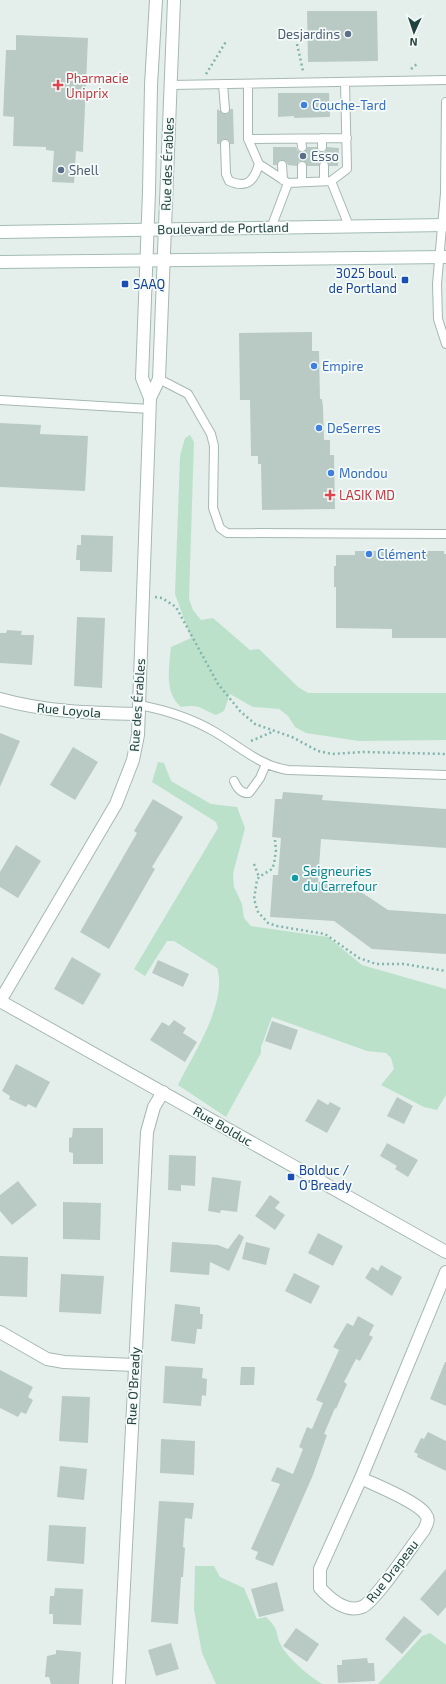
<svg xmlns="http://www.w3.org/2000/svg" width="446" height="1684" viewBox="0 0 446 1684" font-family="'Exo 2',sans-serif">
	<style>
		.green { fill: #bce1cb }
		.building { fill: #b9cac5 }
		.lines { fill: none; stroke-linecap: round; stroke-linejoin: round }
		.service-casing { stroke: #a6b8b4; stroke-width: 10 }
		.minor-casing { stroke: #a6b8b4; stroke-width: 14 }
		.secondary-casing { stroke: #a2bbb6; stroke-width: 14 }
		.path { stroke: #82b5ab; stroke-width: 2.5; stroke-dasharray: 2 3; stroke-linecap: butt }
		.service { stroke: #fff; stroke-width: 8 }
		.minor { stroke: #fff; stroke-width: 12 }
		.secondary { stroke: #fff; stroke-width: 12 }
		.service-dot { fill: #5c6f8a; stroke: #f5fbf9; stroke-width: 1.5 }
		.health-dot { fill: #e0444e; stroke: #f5fbf9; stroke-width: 1.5 }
		.shop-dot { fill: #3f7fe0; stroke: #f5fbf9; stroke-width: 1.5 }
		.transit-dot { fill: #1a4fb4; stroke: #f5fbf9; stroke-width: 1.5 }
		.culture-dot { fill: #0f9aa8; stroke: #f5fbf9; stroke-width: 1.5 }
		.labels { text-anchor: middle; stroke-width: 3.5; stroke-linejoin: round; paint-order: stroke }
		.service-label { font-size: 13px; fill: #4e5e75; stroke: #f5fbf9; text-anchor: start }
		.health-label { font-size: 13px; fill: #be3a42; stroke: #f5fbf9; text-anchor: start }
		.shop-label { font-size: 13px; fill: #366cbe; stroke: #f5fbf9; text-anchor: start }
		.street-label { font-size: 13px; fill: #22423e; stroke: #f5fbf9 }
		.transit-label { font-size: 13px; fill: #164399; stroke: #f5fbf9; text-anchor: start }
		.culture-label { font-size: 13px; fill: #0d838f; stroke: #f5fbf9; text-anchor: start }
	</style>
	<rect width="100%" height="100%" fill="#e4efeb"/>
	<path class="green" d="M190 435 194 442 189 599 193 610 201 620 213 618 250 650 259 649 298 687 308 693H446V740L359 741 306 733 295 727 288 716 279 709 253 707 230 694 224 711 216 715C200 709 201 704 181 707 164 693 169 667 171 647L191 638 175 594 180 456 185 438Z
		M158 762 164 763 171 781 211 804 237 807 245 828 233 874 234 887 242 904 244 918 251 926 328 937 362 965 446 989V1095L437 1110 424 1107 381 1085 394 1069 391 1058 386 1053 367 1051 272 1017 261 1047V1053L226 1117 178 1085C193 1054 228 1003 217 968L174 941H167L145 976 134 969 218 828 216 822 152 782Z
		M195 1566H214L220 1577 244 1588 257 1619 266 1617C281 1631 274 1633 282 1647 288 1658 312 1679 323 1684H216L202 1653 194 1610Z
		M430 1633 446 1645V1684H378L422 1636Z"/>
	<path class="building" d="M307 11H377L378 61 308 62Z
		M16 35 88 38 83 152 76 151 74 183 52 182 54 151 46 150V147L13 146 14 117 3 116 6 50H16Z
		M278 93H329L330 117 294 118V116L278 117Z
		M217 109 225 114 228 113 230 109H233L234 144H230L229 141 225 139 222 140 220 144H217Z
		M273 147H296L298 151 302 152 307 147H317L322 152H325L327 147 339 148 338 166H329L324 161H321L319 166H307L302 161H299L297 166 288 165 286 162 282 160 279 161 277 165H273Z
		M312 332V351H319L320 399H322L323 407 324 440H330V455H334L335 509 262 510 261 464H258V456H251L250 400H240L239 333Z
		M0 423 41 425 40 434 88 436 85 491 0 487Z
		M81 535 113 536 112 572 80 571V560H76L77 545H81Z
		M355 551H444V554H446V638H392V629L336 628V587H334V566H336V555H355Z
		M77 617 105 618 102 688 74 686Z
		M7 630 22 631 21 635H34L32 665 0 663V633H6Z
		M0 733 20 741 0 787Z
		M73 747 98 762 75 800 50 785Z
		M283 792 323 795 322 800 446 809V848L321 839 318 882 349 884 388 910 446 914V954L372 949 334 921 270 917 273 875H278L281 838 272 837 275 799H282Z
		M153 799 183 817 152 867 155 869 109 949 80 932 137 833 134 831Z
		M16 845 41 861 18 898 0 887V872Z
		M72 957 101 974 83 1005 54 989Z
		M158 960 189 974 183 987 152 973Z
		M174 1020 186 1028 183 1033 197 1042 185 1062 150 1040 162 1022 169 1026Z
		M272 1021 298 1030 291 1050 265 1041Z
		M16 1064 50 1082 36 1108 28 1104 26 1107 9 1099 10 1096 2 1091Z
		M397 1097 413 1106 404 1124 387 1116Z
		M318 1099 328 1105 330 1102 341 1108 327 1133 305 1121Z
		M73 1128H103V1164H73V1153L69 1152V1138L72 1137Z
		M387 1143 418 1160 408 1177 395 1169 397 1166 380 1156Z
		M169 1155 196 1156 195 1186 181 1185V1191L168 1190Z
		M212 1177 241 1181 237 1212 221 1210 220 1213 208 1211Z
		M18 1181 37 1205 12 1225 0 1211V1195Z
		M270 1195 280 1202 275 1208 285 1215 275 1230 255 1216Z
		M63 1202 101 1203 100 1240 63 1239Z
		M318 1233 343 1246 333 1266 308 1253Z
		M239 1234 244 1237 229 1271 210 1262 209 1275 170 1272 172 1242 218 1245 228 1249Z
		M246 1242 270 1248 266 1265 242 1259Z
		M0 1256 28 1257 27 1297 0 1296Z
		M381 1265 402 1277 392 1296 365 1278 372 1267 378 1271Z
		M294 1273 320 1286 311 1304 285 1291Z
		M61 1274 104 1276 101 1314 59 1312Z
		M175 1304 200 1307V1314H203L202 1329H197L195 1344 171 1341Z
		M358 1316 374 1325 369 1335 373 1337 360 1361 356 1359 344 1382 347 1384 336 1409 335 1408 324 1434 327 1435 313 1475 273 1566 255 1559 258 1552 251 1549 280 1484 271 1481 277 1467 293 1474 303 1449 299 1447 307 1427 312 1429 323 1403 316 1400 339 1350 333 1347 347 1323 353 1326Z
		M445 1362H446V1406L430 1399Z
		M165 1366 203 1368 202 1378 207 1379 206 1396 202 1395 201 1406 163 1403Z
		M241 1367H255L254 1385H240Z
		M0 1370 33 1387 28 1397 33 1400 26 1414 21 1412 18 1417 0 1408Z
		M62 1396 90 1397 88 1443 59 1441Z
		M428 1432 446 1441V1471L417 1457 418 1454 414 1452 421 1438 424 1439Z
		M161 1439 195 1441 194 1475 160 1473Z
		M60 1466 87 1469 84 1500 57 1497Z
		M159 1501 194 1503 192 1519 185 1518 183 1547 185 1548 183 1577H181L178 1624 151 1622Z
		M49 1525 86 1527 84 1564 47 1561Z
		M446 1569V1607L438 1616 420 1599Z
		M277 1582 284 1611 259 1617 251 1589Z
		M55 1588 83 1589 81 1625 53 1624V1614H49L50 1596H54Z
		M404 1616 422 1631 402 1654 385 1639Z
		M296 1628 319 1644 307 1662 283 1646Z
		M171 1643 179 1669 156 1676 148 1650Z
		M56 1650 81 1652 79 1684H51L49 1677H45L47 1656 56 1654Z
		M367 1658 368 1663H374L375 1681 338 1683 337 1665H342V1660Z"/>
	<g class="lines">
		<g class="service-casing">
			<path id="service" d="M223 84 225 109
				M248 84V139L259 164 288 183 331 181 347 169 345 82
				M171 85 446 80
				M446 102 445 193 437 284 438 319 446 344
				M322 138V147
				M248 139 347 138
				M301 139 302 147
				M225 144 226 174 229 181C247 189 254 181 259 164
				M282 165 283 180
				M324 166V181
				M331 181 349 226
				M302 182V166
				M271 228 288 183
				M159 379 188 394 211 434 214 446 213 508 220 528 227 533 446 534
				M0 400 150 409
				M139 705C166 710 191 718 215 732 239 746 260 766 288 770L446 775
				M234 781C237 788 241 794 249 793L260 778 266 764"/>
		</g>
		<g class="minor-casing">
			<path id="minor" d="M150 398 142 378 149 192 151 85 156 0
				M0 699C46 712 91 713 139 714
				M0 1001 116 804 133 760 138 735 150 398 159 379 174 0
				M0 1001 446 1252
				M0 1332 47 1359 64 1362 134 1365
				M361 1478C375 1485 419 1502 426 1515 430 1520 426 1525 424 1530 413 1544 375 1602 362 1607 346 1613 330 1599 320 1588V1569L361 1478 446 1272
				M119 1684 147 1132 154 1107 163 1092"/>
		</g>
		<g class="secondary-casing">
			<path id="secondary" d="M0 232 446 225
				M0 262 446 257"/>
		</g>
		<path class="path" d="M297 44 303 71
			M411 69 417 64
			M206 74 227 40
			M155 597 162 598 176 607 218 684 240 711 255 724 292 737 318 751 332 754 363 752 446 754
			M251 741 272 732
			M275 840 276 850 274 864 272 869 259 877 257 880 254 899 258 912 268 923 277 926 325 934 359 958 376 964H404L446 971
			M254 864 259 877"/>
		<use href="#service" class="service"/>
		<use href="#minor" class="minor"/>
		<use href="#secondary" class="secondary"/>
	</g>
	<g class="service-dot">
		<circle cx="348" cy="34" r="4"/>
		<circle cx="303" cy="156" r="4"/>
		<circle cx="61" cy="170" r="4"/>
	</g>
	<g class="health-dot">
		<path d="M56 79h4v4h4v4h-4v4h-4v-4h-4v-4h4z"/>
		<path d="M328 489h4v4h4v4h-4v4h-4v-4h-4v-4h4z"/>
	</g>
	<g class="shop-dot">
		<circle cx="304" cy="105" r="4"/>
		<circle cx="314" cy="366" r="4"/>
		<circle cx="319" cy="428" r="4"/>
		<circle cx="331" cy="473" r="4"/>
		<circle cx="369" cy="554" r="4"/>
	</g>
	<g class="transit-dot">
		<rect x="401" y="276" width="8" height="8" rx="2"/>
		<rect x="121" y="280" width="8" height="8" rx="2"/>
		<rect x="287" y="1173" width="8" height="8" rx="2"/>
	</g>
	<circle class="culture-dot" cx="295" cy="878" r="4"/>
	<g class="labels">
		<g class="service-label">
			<text x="340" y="39" text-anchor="end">Desjardins</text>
			<text x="311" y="161">Esso</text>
			<text x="69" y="175">Shell</text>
		</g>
		<g class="health-label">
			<text x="66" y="83">Pharmacie<tspan x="66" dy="15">Uniprix</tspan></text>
			<text x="339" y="500">LASIK MD</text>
		</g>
		<g class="shop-label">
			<text x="312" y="110">Couche-Tard</text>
			<text x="322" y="371">Empire</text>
			<text x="327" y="433">DeSerres</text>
			<text x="339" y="478">Mondou</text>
			<text x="377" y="559">Clément</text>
		</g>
		<g class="street-label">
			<text transform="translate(167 164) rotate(-88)" y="5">Rue des Érables</text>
			<text transform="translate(223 228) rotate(-1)" y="5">Boulevard de Portland</text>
			<text transform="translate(137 705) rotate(-86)" y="5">Rue des Érables</text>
			<text transform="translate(69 710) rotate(5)" y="5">Rue Loyola</text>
			<text transform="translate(223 1126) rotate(30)" y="5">Rue Bolduc</text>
			<text transform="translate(133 1386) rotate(-87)" y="5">Rue O'Bready</text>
			<text transform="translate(392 1571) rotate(-52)" y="5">Rue Drapeau</text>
		</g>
		<g class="transit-label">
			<text x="397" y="278" text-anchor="end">3025 boul.<tspan x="397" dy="15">de Portland</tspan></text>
			<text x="133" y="289">SAAQ</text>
			<text x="299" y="1175">Bolduc /<tspan x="299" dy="15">O'Bready</tspan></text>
		</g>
		<g class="culture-label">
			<text x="303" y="876">Seigneuries<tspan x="303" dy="15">du Carrefour</tspan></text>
		</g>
	</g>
	<g transform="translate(414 32) rotate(183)" stroke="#f5fbf9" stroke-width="3" paint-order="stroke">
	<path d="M0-3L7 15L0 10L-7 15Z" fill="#22423e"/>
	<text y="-6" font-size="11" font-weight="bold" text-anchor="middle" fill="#22423e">N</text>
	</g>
</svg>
